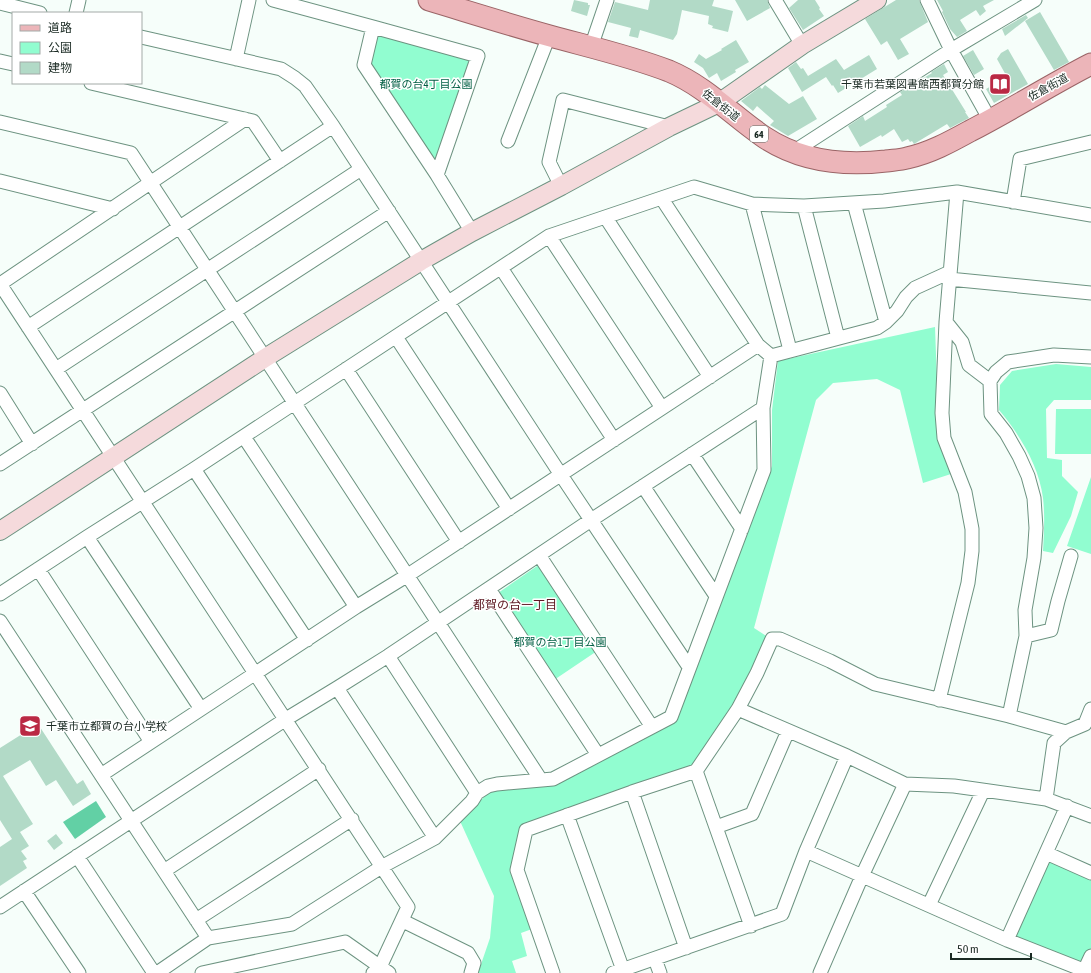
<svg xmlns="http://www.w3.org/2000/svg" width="1091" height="973" viewBox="0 0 1091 973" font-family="'Asap Condensed','Noto Sans JP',sans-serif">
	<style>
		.green { fill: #91fdd0 }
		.water { fill: #62d0a5 }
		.building { fill: #b2dac7 }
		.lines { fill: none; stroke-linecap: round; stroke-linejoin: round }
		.street-casing { stroke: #6d9381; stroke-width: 15 }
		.secondary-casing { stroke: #6d9381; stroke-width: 20 }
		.primary-casing { stroke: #9a6466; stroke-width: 23 }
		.street { stroke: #fff; stroke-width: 13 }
		.secondary { stroke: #f5dadc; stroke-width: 18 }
		.primary { stroke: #ecb5b9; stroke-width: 21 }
		.labels { text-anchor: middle; stroke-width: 3; stroke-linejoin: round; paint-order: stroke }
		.shield { fill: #fff; stroke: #5f6a65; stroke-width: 1 }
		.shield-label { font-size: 10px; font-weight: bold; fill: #1a2a23 }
		.park-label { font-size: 11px; fill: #025f44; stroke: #fff }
		.poi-label { font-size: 11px; fill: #1a2a23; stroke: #fff; text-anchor: end }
		.street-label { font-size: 11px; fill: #1a2a23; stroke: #fff }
		.neighbourhood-label { font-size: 12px; fill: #5d1822; stroke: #fff }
	</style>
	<rect width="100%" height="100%" fill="#f6fefa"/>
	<path class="green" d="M383 33 467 59 471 66 440 160H431L369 64 377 38Z
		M935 327 939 436 951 474 923 483 900 390 877 379 833 383 816 400 754 628 768 637 735 707 693 766 522 826 511 870 532 929 521 933 527 956 512 961 516 973H478L490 938 494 896 460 821 490 791 554 784 676 721 772 466V410L778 361Z
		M1056 364 1091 367V400H1054L1046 409 1047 458 1062 460V476L1078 492 1071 516 1053 553 1043 551C1044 533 1045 516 1043 498 1039 466 1020 435 999 410L1000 385 1012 371Z
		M1056 409H1091V454H1055Z
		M1091 477V554L1067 546Z
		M540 564 597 651 554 680 498 593Z
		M1048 860 1091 875V951L1085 965 1019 942 1016 933Z"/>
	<path class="water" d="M96 801 106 817 75 839 63 822Z"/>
	<path class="building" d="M574 0 588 3V5H590L587 16 571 11Z
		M650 0H714L712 6 733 11 728 32 712 28 713 26 708 24 709 16 682 10 677 34 673 40 640 30 638 38 629 36 631 28 608 22 615 2 648 10Z
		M735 0H767L770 8 747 21Z
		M798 0H815L820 8 819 9 824 16 803 30 789 8Z
		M896 0H919L928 22 900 39 909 54 898 60 887 41 881 45 865 19Z
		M937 0H994L983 6 986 11 980 16 976 10 960 20 967 31 957 37 950 29 942 12 943 11Z
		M1040 12 1069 62 1054 70 1025 21Z
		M1026 15 1028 18 1005 36 1002 29Z
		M736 40 749 62 735 70 736 72 721 81 717 73 709 78 703 68 694 62 699 54 706 59 722 50 721 49Z
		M1008 49 1028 84 994 103 986 89 1007 77 997 59 1001 53Z
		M973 50 984 69 974 75 963 56Z
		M869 55 877 69 838 93 833 85 832 86 826 77 802 92 788 68 796 62 801 69 803 68 808 76 836 59 844 70Z
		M944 64 948 72 943 75 966 112H965L969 118 950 128 947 124 914 144 912 141 910 142 908 139 902 142 894 129 882 137 881 135 860 147 848 126 863 116 865 121 887 107 886 105 902 95 900 92 932 73 931 72Z
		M765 85 789 104 803 96 817 119 788 136 770 125 774 121 757 106 753 111 741 101 760 87 762 89Z
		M38 724 77 784 83 780 91 794 73 806 56 780 46 786 30 760 3 776 33 824 20 832 29 846 21 851 27 859 23 861 27 868 0 886V847L12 839 0 820V748Z
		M56 834 63 843 54 850 47 841Z"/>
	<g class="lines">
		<g class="street-casing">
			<path id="street" d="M273 0 373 27 364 65 437 175 472 232
				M775 0 802 45
				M927 0 951 50 990 120
				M0 3 40 13
				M76 13 79 0
				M373 27 478 56 437 175
				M141 37 281 69 295 78 305 86 333 126 561 475 689 667
				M591 47 607 0
				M236 59 249 0
				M0 61 13 64
				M91 83 253 121 280 161
				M245 119 0 284 408 907 380 967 373 973
				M0 122 131 153 541 780
				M508 141 549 36
				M793 152 951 50 1035 0
				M0 181 113 209
				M561 186 549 162 563 100 669 127
				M1013 202 1020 159 1091 142
				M854 203 886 322
				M752 204 790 350
				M804 206 838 338
				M606 218 710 377
				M549 236 662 408
				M501 268 614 440
				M949 279 1091 293
				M946 322 962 342 969 365 990 381 996 372 1008 362 1054 355 1091 357
				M28 327 333 126
				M396 337 509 509
				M771 356 877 328 886 322 897 311 906 297 915 288 950 272
				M56 369 361 169
				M346 369 459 542
				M990 381 991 414 1006 433 1019 456 1028 476 1034 498 1036 528 1034 558 1025 610 1026 636 1009 716
				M0 393 32 444
				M244 437 356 607
				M692 454 742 529
				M0 464 389 211
				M194 469 307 640
				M643 486 716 596
				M87 537 201 709
				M539 555 652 727
				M38 569 151 742
				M489 589 598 755
				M0 594 87 537 194 469 549 236 694 187 752 204 804 206 884 201 957 192 1091 215
				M0 621 208 938
				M1026 636 1051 630 1058 601 1071 556
				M388 656 477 793
				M337 688 435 838
				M939 700 968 583 972 551V529L965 492 944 438 942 413 946 322 957 192
				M738 709 847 756 905 784 954 786 1046 799
				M1066 732 1085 724 1091 709
				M696 771 751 926
				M101 775 356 607 408 575 758 345
				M632 792 686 948
				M567 815 623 970
				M716 827 752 814 788 731
				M806 851 1007 940 1091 973
				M1046 853 1091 873
				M77 856 154 973
				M164 871 319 769
				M24 891 79 973
				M929 905 983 791
				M0 907 286 719 337 688 388 656 591 520 763 408
				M196 920 352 819
				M403 921 468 953 474 963 471 973
				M1007 940 1067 806
				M655 959 660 973
				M157 973 208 938 292 924 383 866 435 838 472 801 477 793 488 786 497 784 553 779 671 717 764 470 763 408 771 356 758 345 662 199
				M202 973 345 942 389 973
				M553 973 517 870 526 830 632 792 696 771 738 709 757 673 772 639H780L830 661 875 684 1009 716 1066 732 1054 743 1046 799 1091 816
				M613 973 782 914 806 851 847 756
				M820 973 862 876 905 784
				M1083 973 1091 956"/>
		</g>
		<g class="secondary-casing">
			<path id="secondary" d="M0 531 265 358 421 261 472 232 561 186 669 127 719 103 802 45 877 0"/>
		</g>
		<g class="primary-casing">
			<path id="primary" d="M429 0C469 12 510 25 550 36 590 47 630 56 669 71 705 86 732 115 764 137 800 161 843 166 886 161 893 160 900 160 907 158 930 153 950 142 970 131 1011 110 1050 85 1091 64"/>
		</g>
		<use href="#street" class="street"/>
		<use href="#secondary" class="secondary"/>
		<use href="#primary" class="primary"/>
	</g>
	<defs>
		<g id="library-square" transform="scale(1.15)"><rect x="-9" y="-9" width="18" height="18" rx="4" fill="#ba2944" stroke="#fff"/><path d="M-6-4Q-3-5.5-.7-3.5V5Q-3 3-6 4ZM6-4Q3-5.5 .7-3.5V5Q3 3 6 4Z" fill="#fff"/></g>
		<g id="school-square" transform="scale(1.15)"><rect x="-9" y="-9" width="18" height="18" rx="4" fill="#ba2944" stroke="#fff"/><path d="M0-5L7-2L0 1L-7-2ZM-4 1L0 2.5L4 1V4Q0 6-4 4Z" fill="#fff"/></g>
	</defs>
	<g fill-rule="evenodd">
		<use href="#library-square" x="1000" y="84"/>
		<use href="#school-square" x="30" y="726"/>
	</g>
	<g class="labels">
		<rect class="shield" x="750" y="126" width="18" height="16" rx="3"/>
		<g class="shield-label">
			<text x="759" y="138">64</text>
		</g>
		<g class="park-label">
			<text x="426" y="88">都賀の台4丁目公園</text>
			<text x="560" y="646">都賀の台1丁目公園</text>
		</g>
		<g class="poi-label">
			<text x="984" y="88">千葉市若葉図書館西都賀分館</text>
			<text x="46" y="730" text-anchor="start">千葉市立都賀の台小学校</text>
		</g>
		<g class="street-label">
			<text transform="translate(1048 87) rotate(-29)" y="4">佐倉街道</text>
			<text transform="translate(721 105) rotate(38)" y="4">佐倉街道</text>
		</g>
		<g class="neighbourhood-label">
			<text x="515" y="609">都賀の台一丁目</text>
		</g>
	</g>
	<rect x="12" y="12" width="130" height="72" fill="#ffffff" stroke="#a3aaa7"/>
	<rect x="20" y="25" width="20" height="6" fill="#ecb5b9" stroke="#a3aaa7"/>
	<text x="48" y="32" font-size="12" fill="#1a2a23">道路</text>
	<rect x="20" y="42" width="20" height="12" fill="#91fdd0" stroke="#a3aaa7"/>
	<text x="48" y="52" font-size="12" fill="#1a2a23">公園</text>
	<rect x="20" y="62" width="20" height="12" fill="#b2dac7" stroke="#a3aaa7"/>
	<text x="48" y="72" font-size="12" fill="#1a2a23">建物</text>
	<path d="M951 953v6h80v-6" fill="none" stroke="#1a2a23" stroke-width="2"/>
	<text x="957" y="953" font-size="12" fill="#1a2a23" stroke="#ffffff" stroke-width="3" paint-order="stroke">50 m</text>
</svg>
